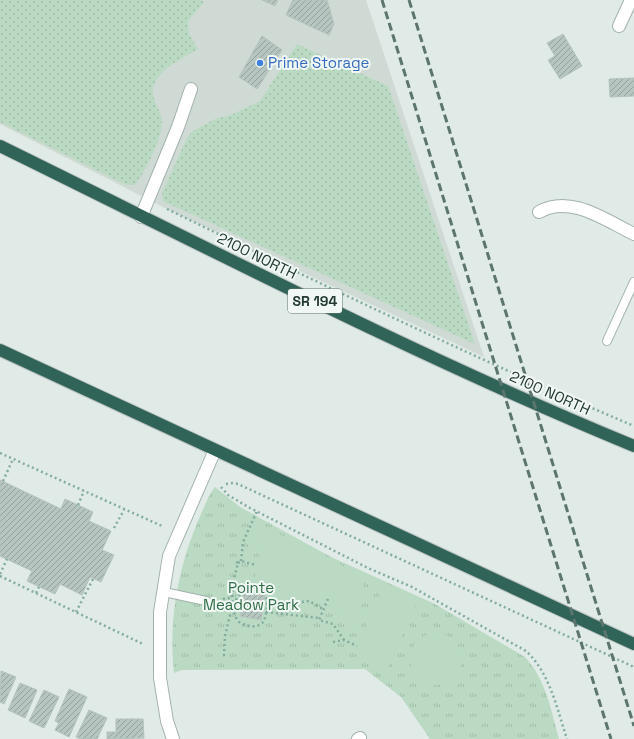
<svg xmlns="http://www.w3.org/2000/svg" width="634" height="739" viewBox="0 0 634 739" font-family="'Space Grotesk',sans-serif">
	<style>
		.built { fill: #cfdad5 }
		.grass { fill: url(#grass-dots) }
		.park { fill: url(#park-tufts) }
		.pitch { fill: #badac3 }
		.building { fill: url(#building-hatch); stroke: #b3c3bd }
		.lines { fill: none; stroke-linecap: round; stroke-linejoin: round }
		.lane-casing { stroke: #a3b2ad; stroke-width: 10 }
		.street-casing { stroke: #a3b2ad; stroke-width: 14 }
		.highway-casing { stroke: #bdc4c2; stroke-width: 14 }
		.path { stroke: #82ac9f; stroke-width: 2.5; stroke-dasharray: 2 3; stroke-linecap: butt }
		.lane { stroke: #fff; stroke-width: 8 }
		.street { stroke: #fff; stroke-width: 12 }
		.highway { stroke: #306459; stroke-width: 12 }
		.rail { stroke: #5c756e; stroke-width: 3; stroke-dasharray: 8 4; stroke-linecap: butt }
		.shop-dot { fill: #3f7fe0; stroke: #f1f7f4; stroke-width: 1.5 }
		.labels { text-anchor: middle; stroke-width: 4; stroke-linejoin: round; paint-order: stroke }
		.shield { fill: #f1f7f4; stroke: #60736d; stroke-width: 1 }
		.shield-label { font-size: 14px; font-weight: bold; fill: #223a33 }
		.shop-label { font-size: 15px; fill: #366cbe; stroke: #f1f7f4; text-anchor: start }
		.street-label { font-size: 15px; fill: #223a33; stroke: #f1f7f4 }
		.park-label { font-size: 15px; fill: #2f6e47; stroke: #f1f7f4 }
	</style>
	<defs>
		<pattern id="grass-dots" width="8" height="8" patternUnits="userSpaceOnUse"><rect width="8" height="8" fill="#badac3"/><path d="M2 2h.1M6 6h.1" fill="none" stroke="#a0bca8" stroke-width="1.8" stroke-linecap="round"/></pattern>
		<pattern id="park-tufts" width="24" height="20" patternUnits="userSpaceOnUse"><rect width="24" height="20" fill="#badac3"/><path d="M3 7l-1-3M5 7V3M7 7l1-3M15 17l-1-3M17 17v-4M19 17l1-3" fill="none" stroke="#a0bca8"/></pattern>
		<pattern id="building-hatch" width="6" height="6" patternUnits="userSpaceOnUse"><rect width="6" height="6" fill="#b6c5bf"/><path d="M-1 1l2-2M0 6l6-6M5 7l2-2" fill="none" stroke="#94a19c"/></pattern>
	</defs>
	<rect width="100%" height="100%" fill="#e0eae6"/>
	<path class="built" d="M0 0H366L484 357 167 209 0 124Z"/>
	<path class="grass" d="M0 0H200L204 2 188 21 189 34 198 49C183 58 163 67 155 82 148 96 160 108 162 120 163 137 145 172 135 185H126L0 122Z
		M297 44 388 86 475 344 163 201 162 193 187 138 193 131 215 119 231 115 260 101Z"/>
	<path class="park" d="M215 487 240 507 331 557 435 604 525 657C546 680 551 710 559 739H430L401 697 365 669 182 670 174 673C168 619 179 563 201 514 205 505 209 494 215 487Z"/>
	<path class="pitch" d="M257 523 365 577 360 605C365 613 365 617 360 625L354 626C342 620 337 610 334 598L314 601H284L255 578 256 565 263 546 250 538Z
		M385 583 419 598 388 668 354 653Z
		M410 659a26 26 0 1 1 52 0a26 26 0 1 1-52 0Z"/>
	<path class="building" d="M262 0H278L275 6Z
		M293 0H327L334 24 329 35 286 15Z
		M563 34 582 66 560 79 548 60 555 56 547 43Z
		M262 36 282 50 257 89 239 77Z
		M634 78V96L610 97 609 79Z
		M0 480 61 509 65 499 93 512 89 521 111 531 102 550 114 555 101 582 90 577 82 595 60 584 55 594 27 581 32 571 0 556Z
		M244 591 265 595 261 620 240 616 242 609 239 608 241 598 243 599Z
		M1 671 16 677 4 704 0 702Z
		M20 683 37 690 25 718 8 710Z
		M69 689 87 697 69 737 55 730 59 723 55 721Z
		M44 690 59 697 44 728 29 721Z
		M89 710 107 718 97 739H81L76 737Z
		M116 719H143L144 738 107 739V732H116Z"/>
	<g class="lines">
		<g class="lane-casing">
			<path id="lane" d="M607 341 634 282
				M164 592 206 601"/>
		</g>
		<g class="street-casing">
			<path id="street" d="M619 26 631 0
				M539 212C570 194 605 220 634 234
				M141 217 178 127 191 89
				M173 739 167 721 160 678V612L169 556 215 450
				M358 739 360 738"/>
		</g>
		<g class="highway-casing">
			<path id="highway" d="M0 146C210 249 418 357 634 446
				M0 350 634 644"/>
		</g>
		<path class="path" d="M167 209C321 284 476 359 634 426
			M0 453 162 526
			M3 481 13 459
			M226 484 233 483 238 484 634 667
			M221 487 228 495 250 508 368 568 412 587 526 651C550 673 557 709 567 739
			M78 505 84 491
			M114 528 124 510
			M241 561 243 542 257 511
			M238 563 241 561 256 565
			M0 574 7 559
			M0 576 143 644
			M251 588C271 585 268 608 264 621 257 629 248 627 239 622 228 609 235 593 251 588Z
			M36 593 39 587
			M221 604a6 6 0 1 1 12 0a6 6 0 1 1-12 0Z
			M328 599 319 620 333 624 344 640
			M267 601 295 603 309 601 323 609
			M232 602 233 582 238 563 236 562
			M233 605 240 603
			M76 612 93 579
			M266 612 319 618
			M333 642 344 640 357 646
			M223 655H224L225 636 232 607"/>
		<use href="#lane" class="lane"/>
		<use href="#street" class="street"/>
		<use href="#highway" class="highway"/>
		<path class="rail" d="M382 0 611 739
			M409 0 634 726"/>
	</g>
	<circle class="shop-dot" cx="260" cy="63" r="4"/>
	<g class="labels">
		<rect class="shield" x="288" y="289" width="54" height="24" rx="3"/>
		<g class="shield-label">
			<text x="315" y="306">SR 194</text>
		</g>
		<g class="shop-label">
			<text x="268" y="68">Prime Storage</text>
		</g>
		<g class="street-label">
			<text transform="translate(257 256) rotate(26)" y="5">2100 NORTH</text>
			<text transform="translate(550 393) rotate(24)" y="5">2100 NORTH</text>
		</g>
		<g class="park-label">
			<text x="251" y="593">Pointe<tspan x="251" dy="17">Meadow Park</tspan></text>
		</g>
	</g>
</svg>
